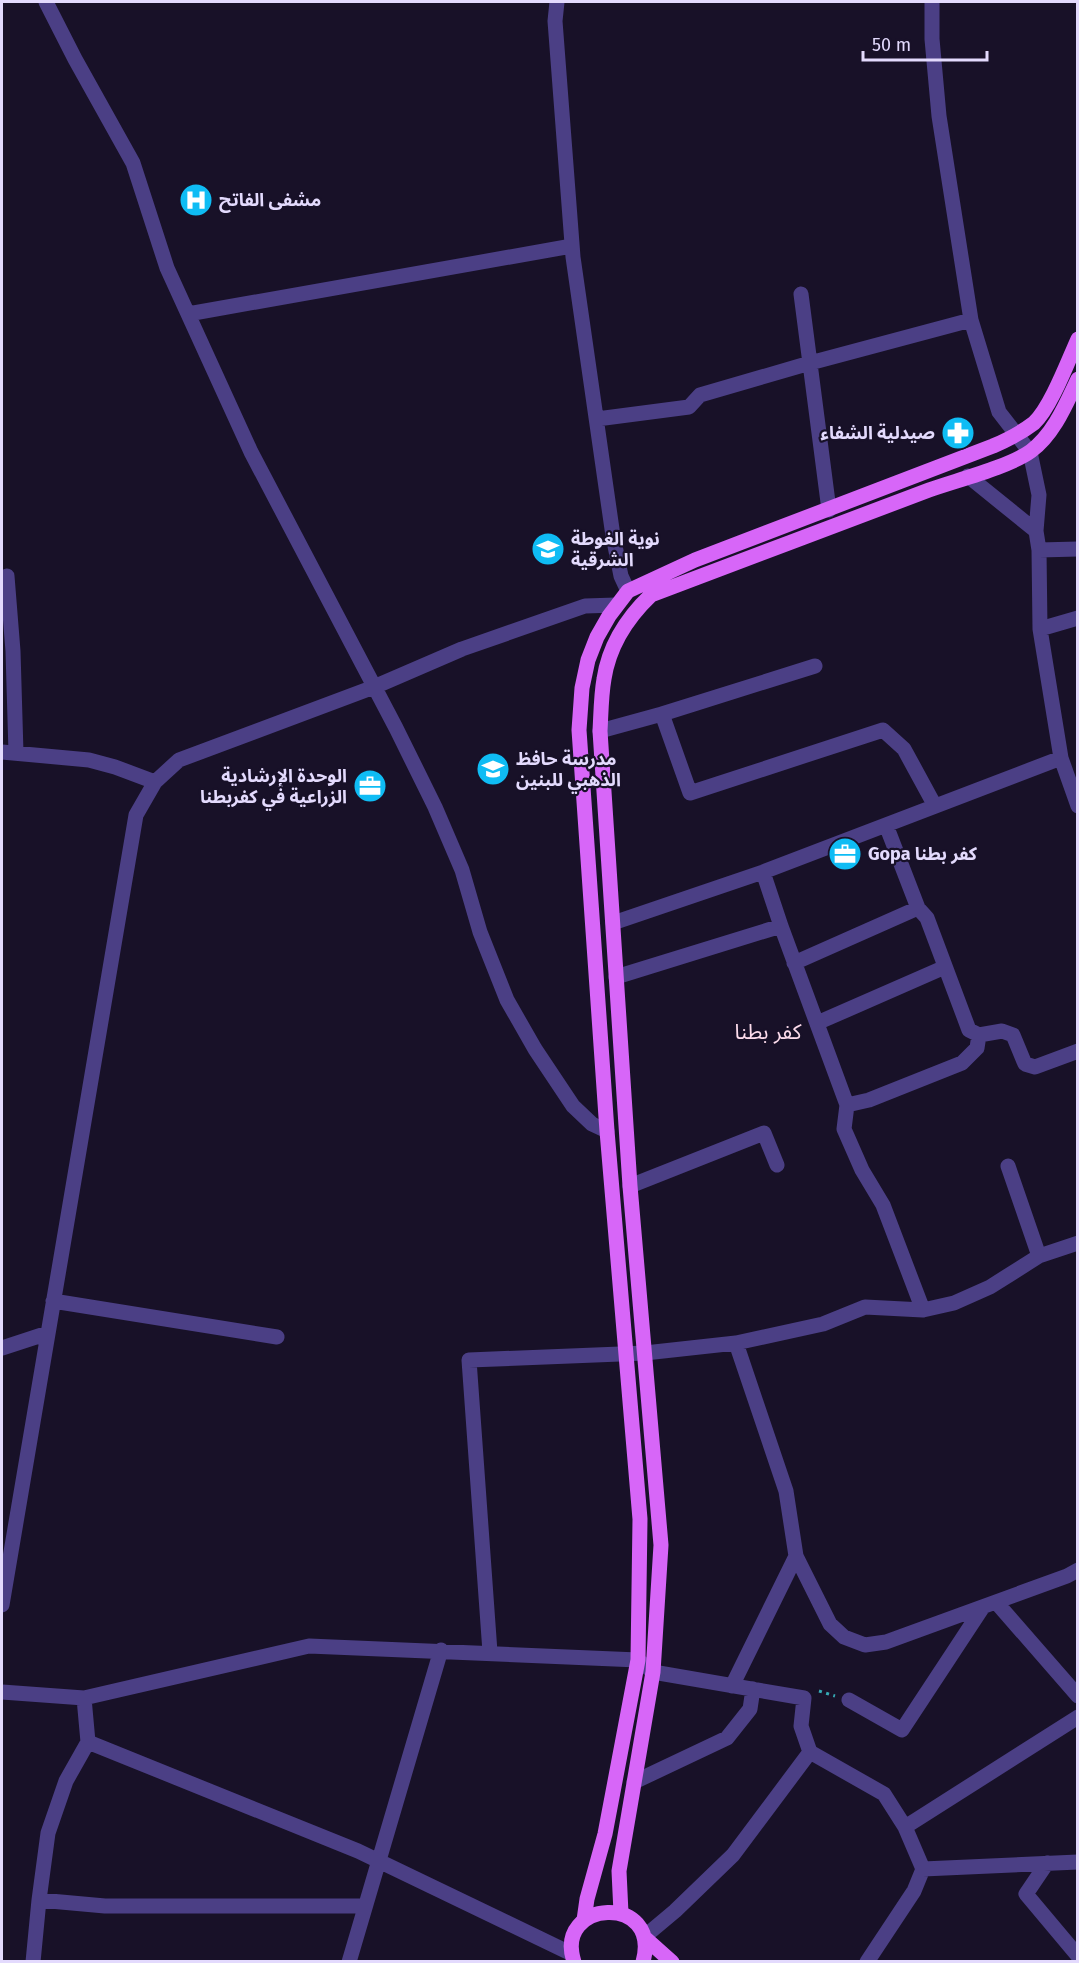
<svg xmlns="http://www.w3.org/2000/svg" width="1079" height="1963" viewBox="0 0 1079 1963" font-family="'Fira Sans','Noto Sans Arabic',sans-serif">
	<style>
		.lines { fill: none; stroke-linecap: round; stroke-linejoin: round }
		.path { stroke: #36aab5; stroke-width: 3; stroke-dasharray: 3 4.5; stroke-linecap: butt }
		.minor { stroke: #4b3f85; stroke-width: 15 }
		.major { stroke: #d766f8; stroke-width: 15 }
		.labels { text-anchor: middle; stroke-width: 4.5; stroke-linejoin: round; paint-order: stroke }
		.poi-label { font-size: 18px; font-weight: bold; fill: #e3dafd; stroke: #181128; text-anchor: start }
		.quarter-label { font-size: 21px; fill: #fddcec; stroke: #181128 }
	</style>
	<rect width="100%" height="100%" fill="#181128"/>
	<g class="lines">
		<path class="path" d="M819 1691 835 1696"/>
		<path class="minor" d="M46 2 75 59 133 163 167 268 251 452 396 728 435 807 462 870 480 932 507 1000 535 1049 573 1106 592 1124 607 1131
			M557 2 555 21 573 257 613 536 621 576 628 591
			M932 2V39L939 116 971 320 999 412 1030 452 1039 495 1036 531 1039 550 1040 629 1061 758 1078 806
			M801 294 829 510
			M188 314 572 246
			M597 419 689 407 700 395 810 363 971 320
			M968 476 1036 531
			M1039 550 1078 549
			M7 576 13 651 16 753
			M1040 629 1078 618
			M662 714 815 666
			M600 731 662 714 690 793 883 730 904 749 935 806
			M2 752 89 760 115 767 155 782
			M886 825 918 908 927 918 969 1030 979 1035 1002 1031 1013 1035 1025 1064 1035 1067 1078 1051
			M763 872 781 926 847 1105 844 1129 862 1170 883 1205 923 1310
			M613 923 763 872 1061 758
			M794 963 918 908
			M616 977 781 926
			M817 1023 945 967
			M847 1105 869 1100 962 1063 977 1048 979 1035
			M1008 1166 1039 1256
			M630 1186 764 1133 777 1165
			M53 1301 277 1337
			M736 1343 786 1491 796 1556 830 1624 844 1637 865 1645 886 1642 1067 1576 1078 1570
			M2 1348 48 1333
			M996 1602 1078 1696
			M2 1605 136 815 155 782 179 760 374 687 462 649 585 606 616 605
			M490 1652 469 1360 645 1353 736 1343 823 1324 865 1307 923 1310 954 1303 990 1287 1039 1256 1078 1243
			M732 1686 796 1556
			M2 1692 84 1698 309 1646 638 1660 653 1672 804 1698 801 1726 810 1752 884 1794 905 1827 923 1869 914 1891 867 1962
			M849 1700 902 1730 983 1607
			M88 1742 358 1851 572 1954
			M634 1782 727 1738 750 1709 753 1689
			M905 1827 1078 1717
			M1047 1863 1026 1894 1078 1956
			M923 1869 1078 1862
			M39 1900 105 1906H365
			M644 1937 675 1911 733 1855 810 1752
			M33 1962 39 1900 48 1833 66 1781 88 1742 84 1698
			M349 1962 441 1650"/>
		<path class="major" d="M621 1913 619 1871 653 1672 661 1545 630 1186 600 731C601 714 601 696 604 679 609 646 628 617 651 595 744 560 836 525 929 490 957 480 1009 467 1031 451 1054 434 1066 404 1078 379
			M584 1920 587 1899 605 1834 638 1660 640 1519 607 1131 579 730 582 688 588 660 597 637 609 616 628 591 695 560 993 446C1007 440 1021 433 1034 423 1051 407 1068 361 1078 339
			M644 1937 672 1962
			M574 1962C553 1899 662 1893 643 1962"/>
	</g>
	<defs>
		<g id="hospital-disc" transform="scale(1.725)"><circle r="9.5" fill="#0fbcf4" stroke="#181128"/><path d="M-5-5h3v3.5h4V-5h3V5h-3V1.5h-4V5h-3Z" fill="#fff"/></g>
		<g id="pharmacy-disc" transform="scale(1.725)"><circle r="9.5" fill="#0fbcf4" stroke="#181128"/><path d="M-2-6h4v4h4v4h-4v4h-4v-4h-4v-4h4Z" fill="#fff"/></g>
		<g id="school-disc" transform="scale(1.725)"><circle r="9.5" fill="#0fbcf4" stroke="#181128"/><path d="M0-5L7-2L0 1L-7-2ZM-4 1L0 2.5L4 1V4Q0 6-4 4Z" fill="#fff"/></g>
		<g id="office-disc" transform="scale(1.725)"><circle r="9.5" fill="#0fbcf4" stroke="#181128"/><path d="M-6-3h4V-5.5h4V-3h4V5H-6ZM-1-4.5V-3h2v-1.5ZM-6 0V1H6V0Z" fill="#fff"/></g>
	</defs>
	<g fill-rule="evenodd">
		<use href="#hospital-disc" x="196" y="200"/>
		<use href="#pharmacy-disc" x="958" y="433"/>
		<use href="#school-disc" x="548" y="549"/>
		<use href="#school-disc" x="493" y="769"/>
		<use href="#office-disc" x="370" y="786"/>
		<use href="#office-disc" x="845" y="854"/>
	</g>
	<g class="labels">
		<g class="poi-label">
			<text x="219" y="206">مشفى الفاتح</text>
			<text x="935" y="439" text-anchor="end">صيدلية الشفاء</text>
			<text x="571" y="545">نوية الغوطة<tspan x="571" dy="21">الشرقية</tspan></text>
			<text x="516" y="765">مدرسة حافظ<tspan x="516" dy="21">الذهبي للبنين</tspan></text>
			<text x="347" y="782" text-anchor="end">الوحدة الإرشادية<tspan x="347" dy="21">الزراعية في كفربطنا</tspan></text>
			<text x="868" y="860">Gopa كفر بطنا</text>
		</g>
		<g class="quarter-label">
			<text x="768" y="1039">كفر بطنا</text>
		</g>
	</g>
	<rect width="1079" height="1963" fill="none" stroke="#e3dafd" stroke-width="6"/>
	<path d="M863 51v9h124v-9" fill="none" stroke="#e3dafd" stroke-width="3"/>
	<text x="872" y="51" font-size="18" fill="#e3dafd" stroke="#181128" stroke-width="4.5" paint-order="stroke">50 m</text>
</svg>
